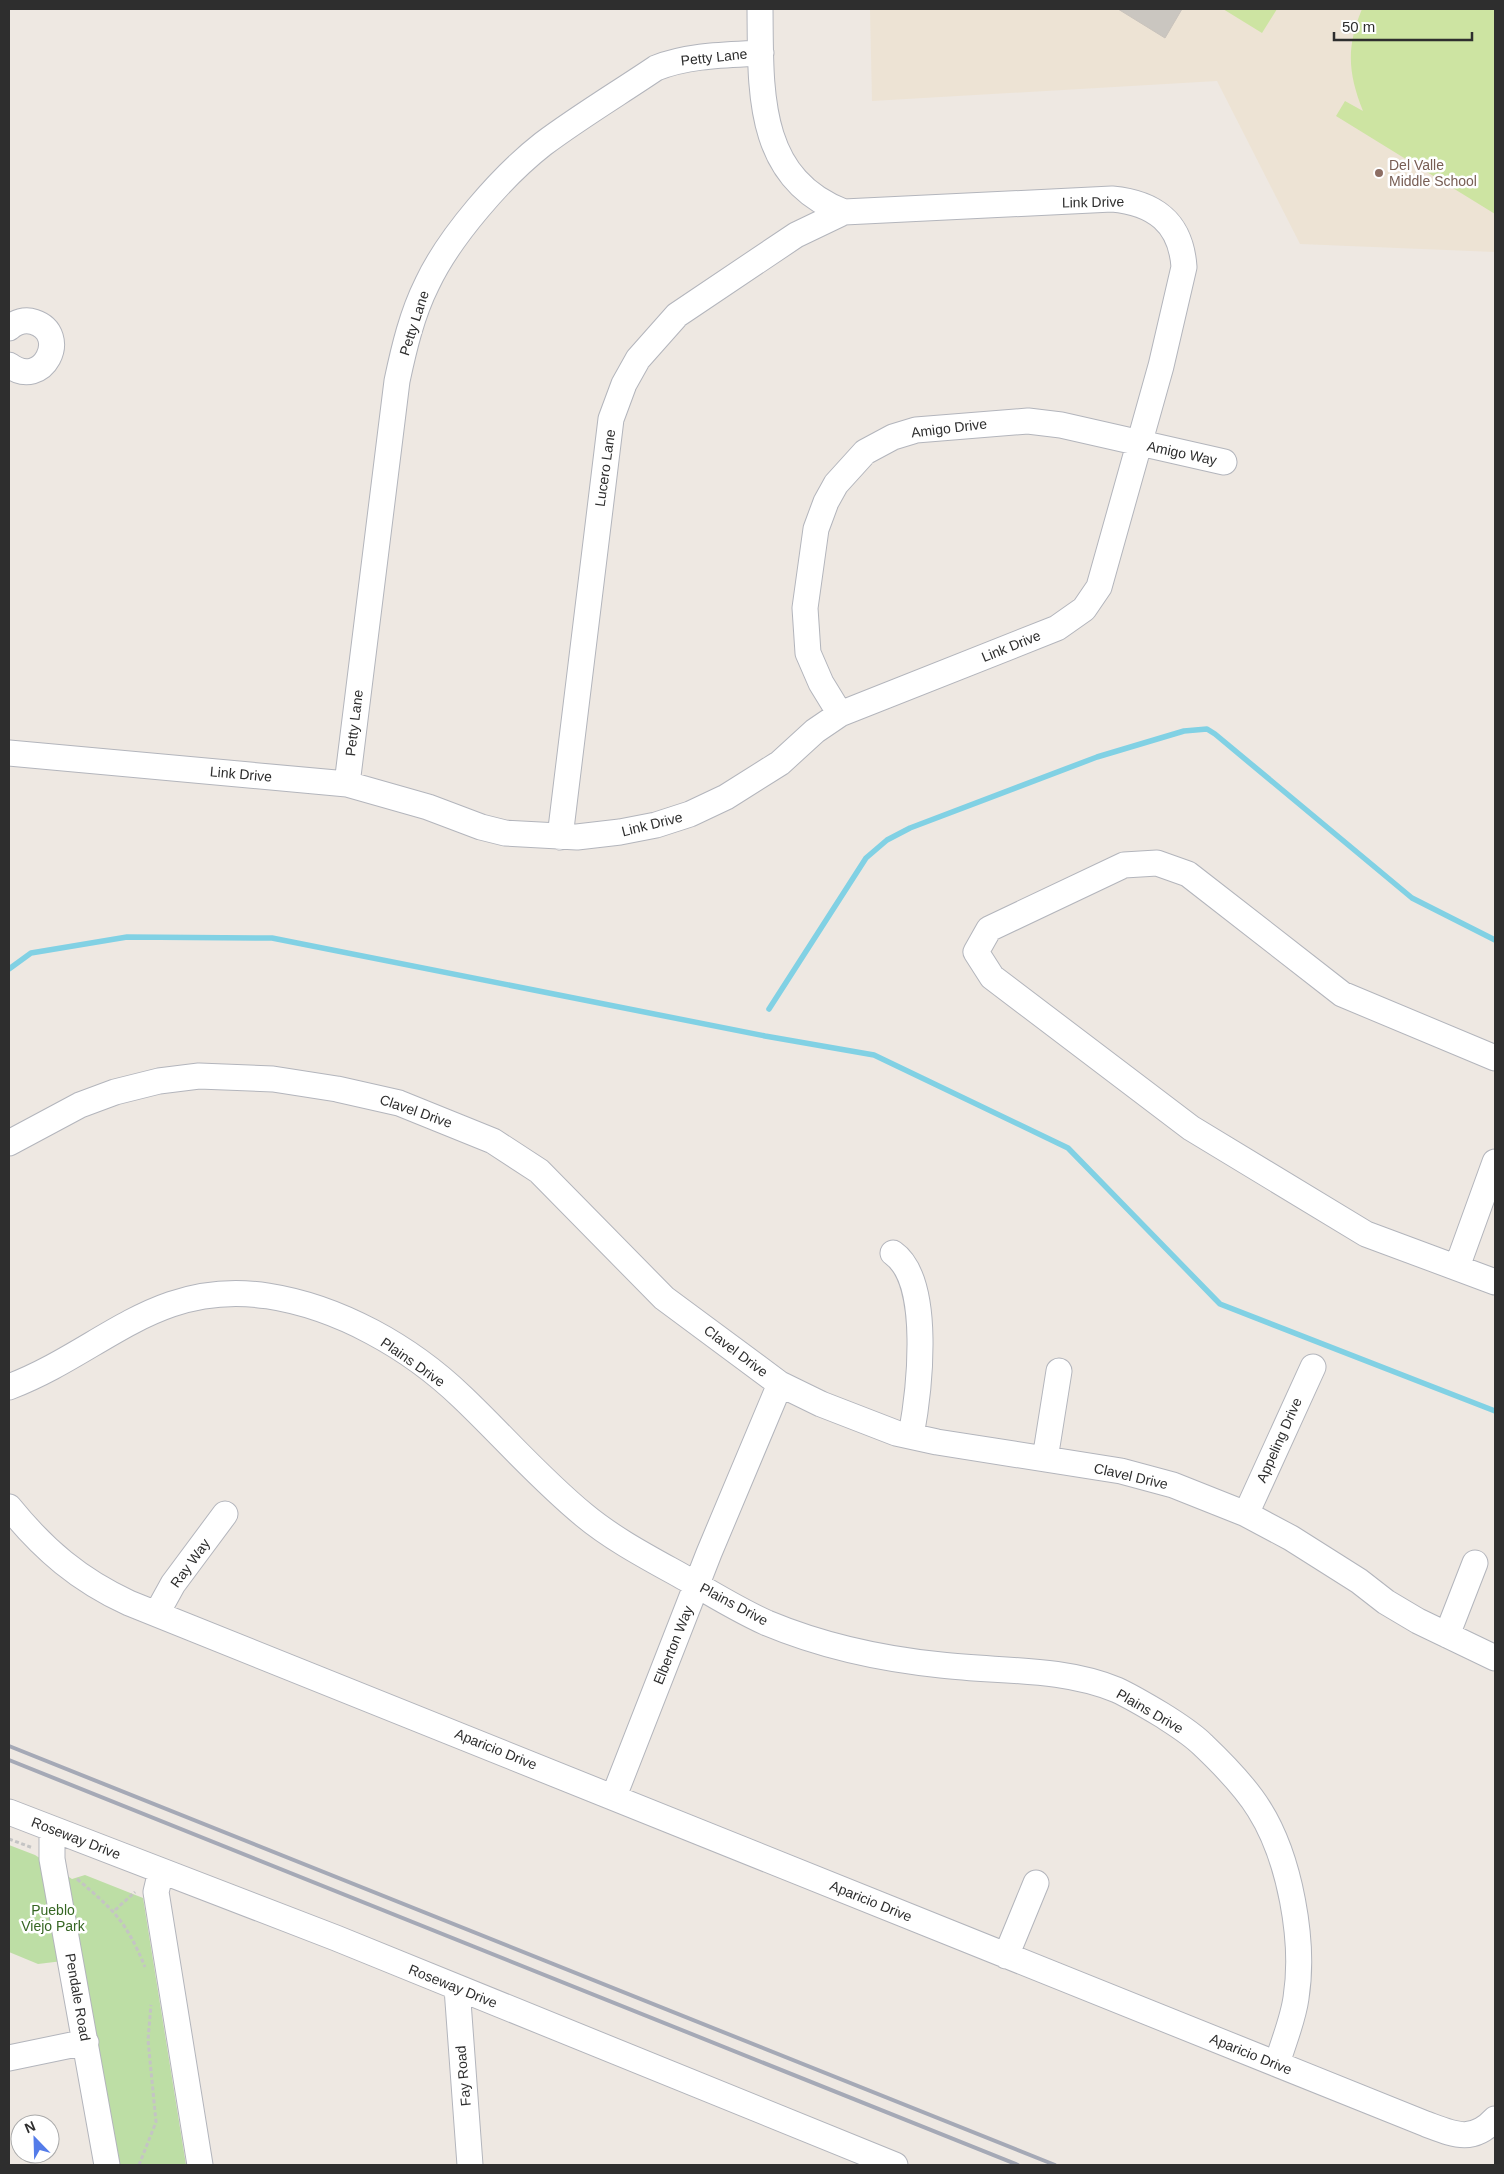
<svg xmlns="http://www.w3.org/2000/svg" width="1504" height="2174" viewBox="0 0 1504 2174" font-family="Arial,sans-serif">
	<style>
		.education { fill: #ede3d4 }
		.green { fill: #bddea5 }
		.pitch { fill: #cde4a2 }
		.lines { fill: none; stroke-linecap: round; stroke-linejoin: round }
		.stream { stroke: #81d1e4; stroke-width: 5.5 }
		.building { fill: #cac6c0; stroke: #c9c3bc }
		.minor-casing { stroke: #b3b5bc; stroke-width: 27 }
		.path { stroke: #c4c4c4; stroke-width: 3; stroke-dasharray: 4 2.5; stroke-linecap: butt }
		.minor { stroke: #fff; stroke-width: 25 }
		.rail { stroke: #a5a9b6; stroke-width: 4 }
		.education-dot { fill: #8d6e63; stroke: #fff; stroke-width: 2 }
		.labels { text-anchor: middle; stroke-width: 5; stroke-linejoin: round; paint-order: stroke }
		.street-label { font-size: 14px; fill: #2e2e2e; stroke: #fff }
		.education-label { font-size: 14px; fill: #785e54; stroke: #fff; text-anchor: start }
		.park-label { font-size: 14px; fill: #366623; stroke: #fff }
	</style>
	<rect width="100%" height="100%" fill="#eee8e2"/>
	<path class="education" d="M870 9H1495V252L1300 244 1217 81 872 101Z"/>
	<path class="green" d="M9 1845 35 1855 72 1879 85 1875 143 1898 186 2165H114L79 1959 38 1964 9 1952Z"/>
	<path class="pitch" d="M1223 9H1277L1262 33Z
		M1362 9H1495V214L1336 116 1345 101 1363 111C1348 73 1346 47 1362 9Z"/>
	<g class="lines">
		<path class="stream" d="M9 969 31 953 127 937 272 938 765 1036 874 1055 1068 1148 1220 1304 1495 1411
			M769 1009 866 858 887 840 910 828 1097 757 1184 731 1207 729 1215 734 1412 898 1495 940"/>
	</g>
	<path class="building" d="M1118 9H1182L1165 38Z"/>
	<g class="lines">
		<g class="minor-casing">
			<path id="minor" d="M9 328C16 322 25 319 34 322 71 334 43 391 9 365
				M840 714 821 683 808 653 805 608 816 529 826 502 836 484 865 452 893 437 916 430 1028 421 1061 425 1224 462
				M9 753 347 784 428 807 481 827 505 833 577 837 620 832 656 825 690 814 726 797 780 763 815 731 840 714 1057 628 1084 609 1099 587 1161 366 1184 267C1181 223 1155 203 1112 199L844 212C755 178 761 89 760 9
				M347 784 397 381C404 348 412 314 427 284 449 237 502 176 543 144 579 117 619 93 656 68 689 55 726 55 761 53
				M560 837 611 419 624 384 638 359 677 315 796 235 844 212
				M1495 1058 1342 994 1188 874 1157 863 1124 865 989 929 976 952 992 977 1191 1128 1366 1234 1495 1282
				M9 1143 80 1105 115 1092 159 1081 199 1076 273 1079 337 1089 399 1103 493 1141 539 1171 664 1298 780 1384 821 1404 896 1433 937 1442 1121 1471 1173 1485 1246 1514 1291 1538 1359 1581 1386 1602 1418 1621 1495 1658
				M893 1253C933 1281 919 1393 911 1436
				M1457 1267 1495 1162
				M9 1387C103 1351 156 1279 268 1296 339 1307 410 1347 462 1397 503 1436 540 1479 584 1515 614 1540 651 1559 685 1578 712 1594 738 1610 767 1623 822 1646 882 1659 941 1665 999 1672 1061 1667 1117 1690 1132 1697 1147 1706 1162 1715 1176 1724 1191 1733 1203 1745 1223 1764 1244 1785 1259 1809 1290 1858 1305 1941 1296 1998 1293 2020 1283 2043 1277 2064
				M1045 1459 1059 1371
				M9 1507C44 1550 79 1580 129 1603L1426 2124C1453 2134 1472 2144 1495 2119
				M1246 1514 1313 1367
				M157 1613 173 1584 225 1514
				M1447 1635 1475 1563
				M614 1796 709 1553 780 1384
				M9 1812 336 1938 895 2165
				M52 1829V1859L107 2165
				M161 1871 156 1892 200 2165
				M1006 1956 1036 1883
				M457 1988 470 2165
				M9 2058 86 2042"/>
		</g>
		<path class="path" d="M9 1839 33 1848
			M77 1879C114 1910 126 1921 145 1967
			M115 1910 135 1892
			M139 2165 156 2122 148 2040 151 2005"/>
		<use href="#minor" class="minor"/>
		<path class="rail" d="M9 1746 1055 2165
			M9 1760 1018 2165"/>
	</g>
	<circle class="education-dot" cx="1379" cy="173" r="5"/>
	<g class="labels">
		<g class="street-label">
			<text transform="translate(714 57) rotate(-6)" y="5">Petty Lane</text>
			<text transform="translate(1093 202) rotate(-1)" y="5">Link Drive</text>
			<text transform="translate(414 323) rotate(-72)" y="5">Petty Lane</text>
			<text transform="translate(949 428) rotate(-7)" y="5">Amigo Drive</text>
			<text transform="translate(1182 453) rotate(12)" y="5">Amigo Way</text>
			<text transform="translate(605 468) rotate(-82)" y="5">Lucero Lane</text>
			<text transform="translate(1011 646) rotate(-22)" y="5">Link Drive</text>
			<text transform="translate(354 723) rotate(-83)" y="5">Petty Lane</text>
			<text transform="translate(241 774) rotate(5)" y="5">Link Drive</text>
			<text transform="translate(652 824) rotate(-14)" y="5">Link Drive</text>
			<text transform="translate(416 1111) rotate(19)" y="5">Clavel Drive</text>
			<text transform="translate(736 1351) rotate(37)" y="5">Clavel Drive</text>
			<text transform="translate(413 1362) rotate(35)" y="5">Plains Drive</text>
			<text transform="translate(1279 1440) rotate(-66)" y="5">Appeling Drive</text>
			<text transform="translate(1131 1476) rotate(13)" y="5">Clavel Drive</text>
			<text transform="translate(190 1563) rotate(-54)" y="5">Ray Way</text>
			<text transform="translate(734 1604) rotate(28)" y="5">Plains Drive</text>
			<text transform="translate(673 1645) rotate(-68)" y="5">Elberton Way</text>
			<text transform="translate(1150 1711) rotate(30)" y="5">Plains Drive</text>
			<text transform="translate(496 1749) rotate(22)" y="5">Aparicio Drive</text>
			<text transform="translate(76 1838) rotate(21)" y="5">Roseway Drive</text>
			<text transform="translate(871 1901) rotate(22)" y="5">Aparicio Drive</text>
			<text transform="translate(453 1986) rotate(22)" y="5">Roseway Drive</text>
			<text transform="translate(78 1997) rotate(80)" y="5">Pendale Road</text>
			<text transform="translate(1251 2054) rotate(22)" y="5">Aparicio Drive</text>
			<text transform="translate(463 2076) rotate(-95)" y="5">Fay Road</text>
		</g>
		<g class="education-label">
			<text x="1389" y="170">Del Valle<tspan x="1389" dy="16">Middle School</tspan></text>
		</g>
		<g class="park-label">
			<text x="53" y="1915">Pueblo<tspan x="53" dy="16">Viejo Park</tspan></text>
		</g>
	</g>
	<rect width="1504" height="2174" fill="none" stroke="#2e2e2e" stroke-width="20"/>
	<g transform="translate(35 2139) rotate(337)"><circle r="24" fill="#ffffff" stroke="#ababab"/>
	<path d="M0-4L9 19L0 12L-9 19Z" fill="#547ce9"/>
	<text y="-8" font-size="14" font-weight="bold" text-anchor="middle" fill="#2e2e2e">N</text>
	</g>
	<path d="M1334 32v8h138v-8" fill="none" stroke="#2e2e2e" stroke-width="2.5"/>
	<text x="1342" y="32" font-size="15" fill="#2e2e2e" stroke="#ffffff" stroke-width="4" paint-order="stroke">50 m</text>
</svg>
